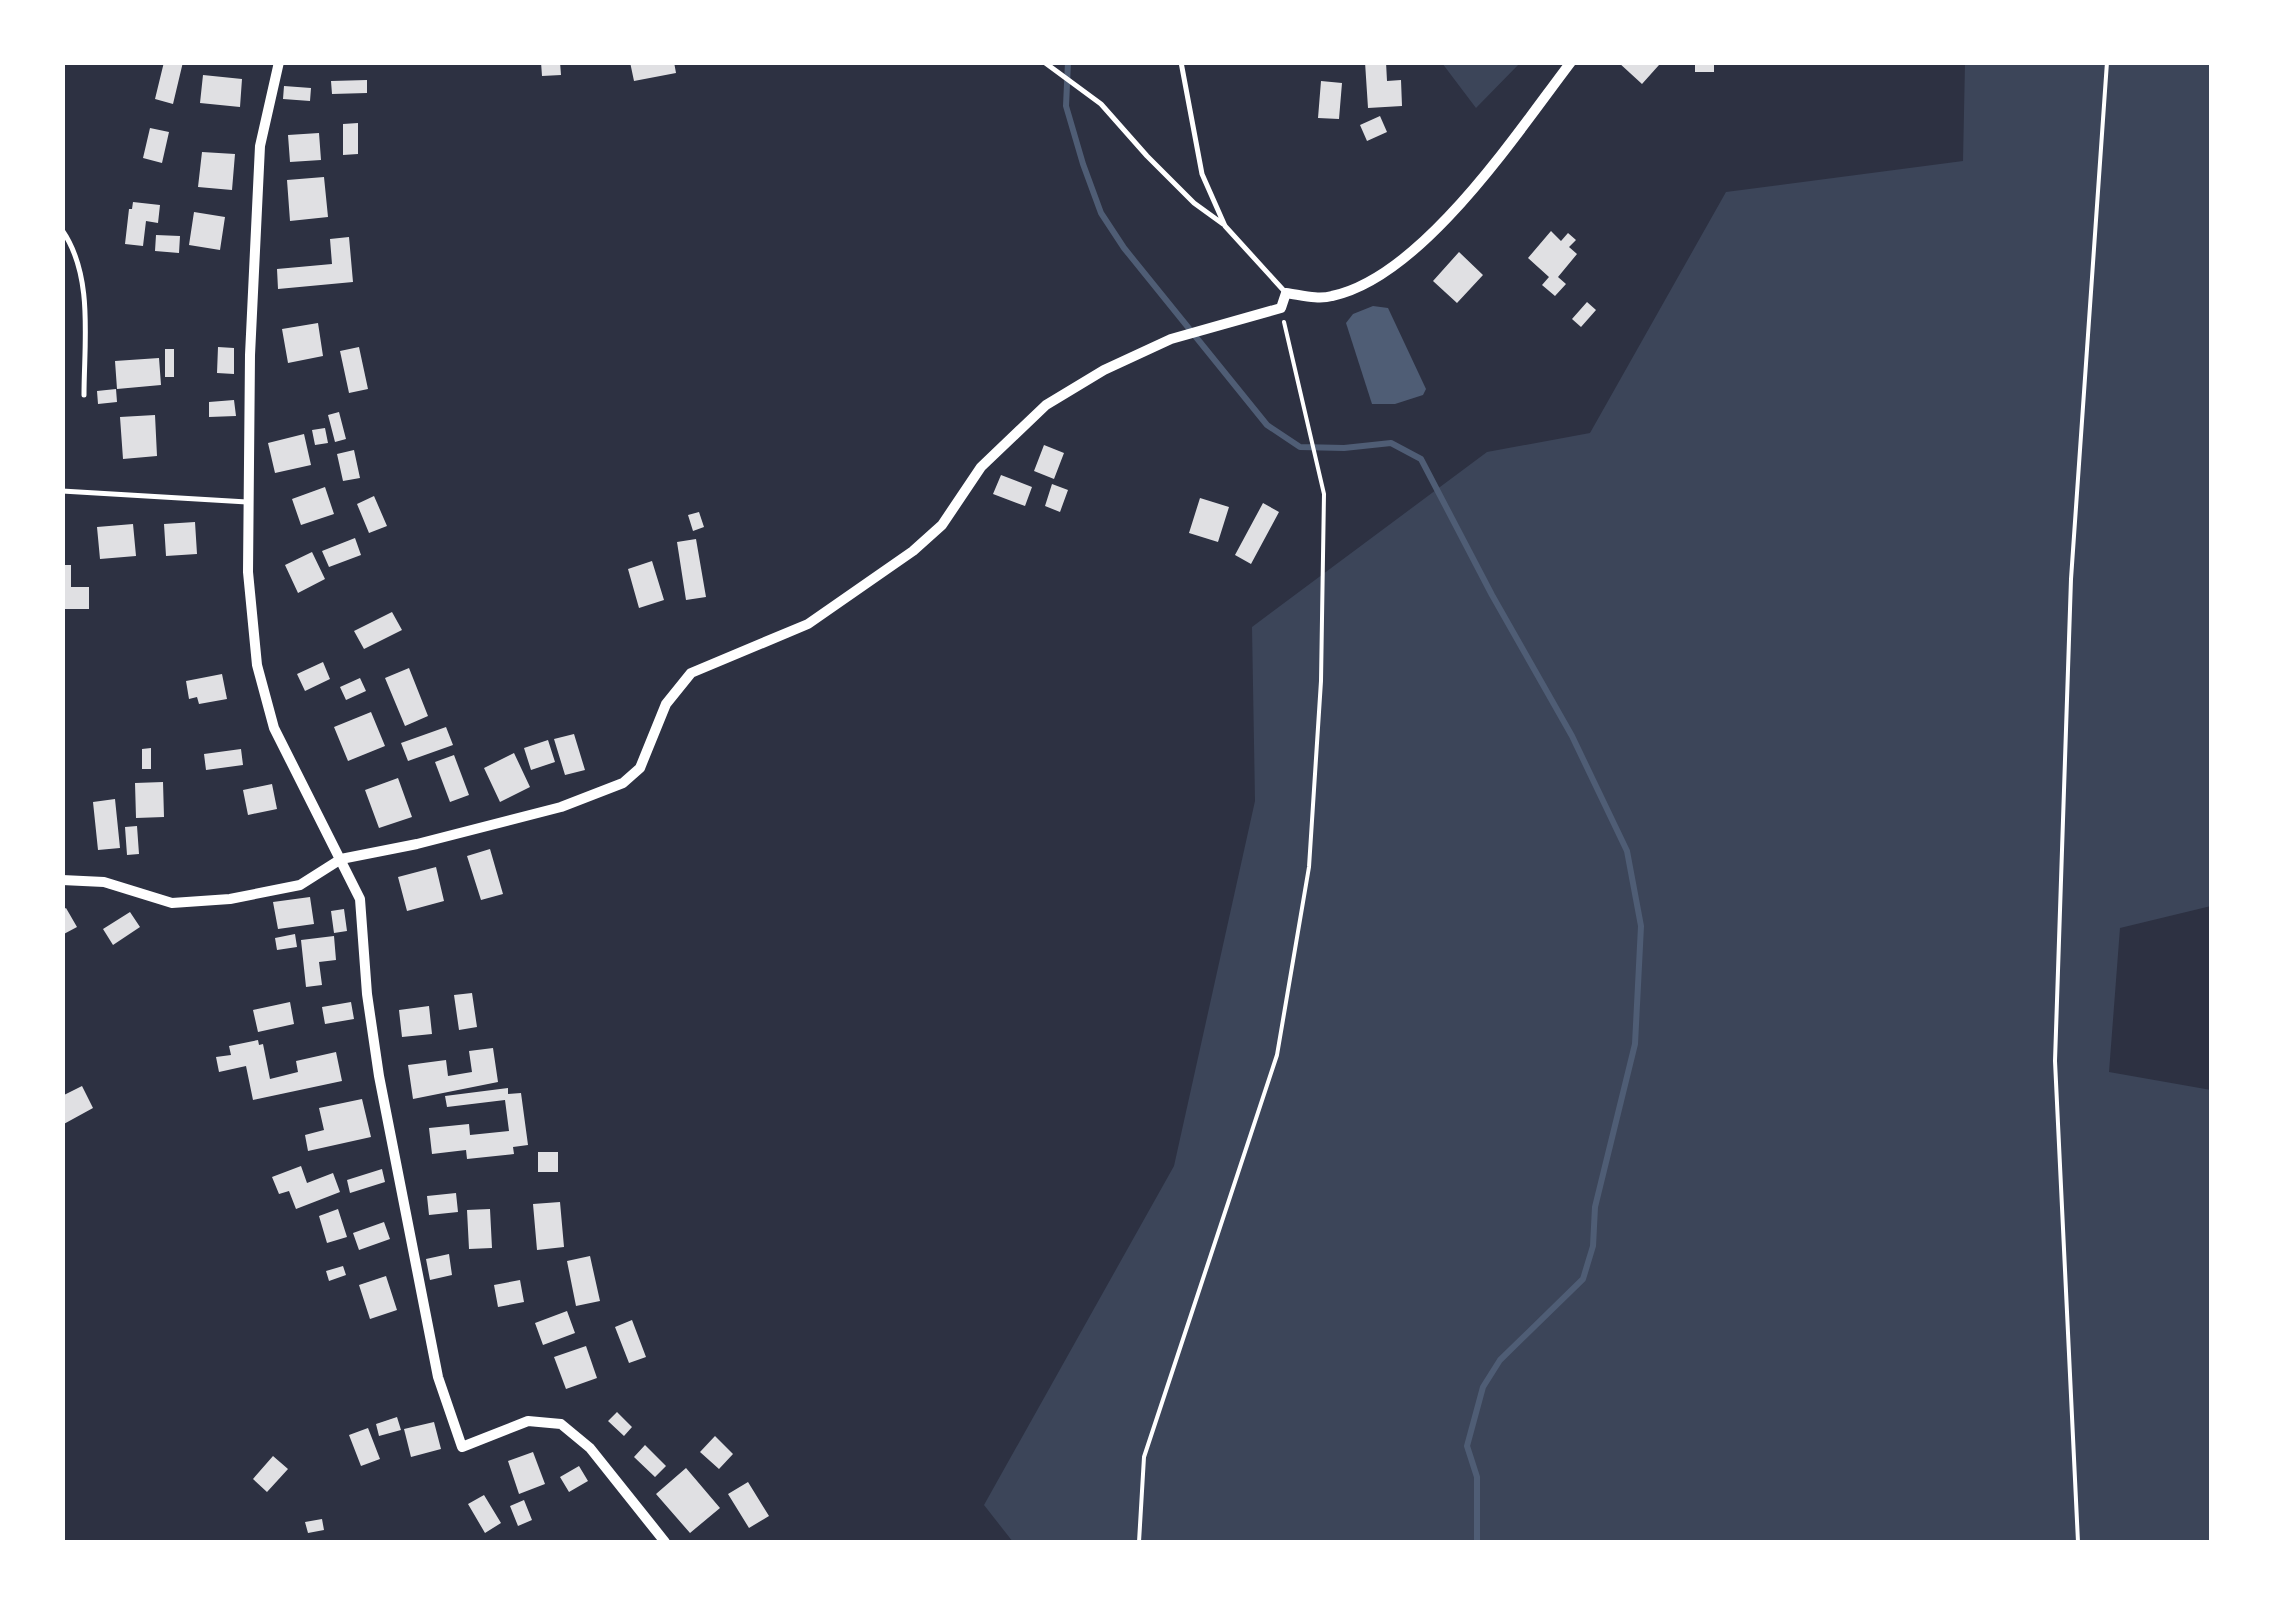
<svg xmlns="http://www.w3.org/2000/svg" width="2274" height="1605" viewBox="0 0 2274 1605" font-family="Arial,sans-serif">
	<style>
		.green { fill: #3c4559 }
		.water { fill: #4f5d75 }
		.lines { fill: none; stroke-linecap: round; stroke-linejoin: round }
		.stream { stroke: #4f5d75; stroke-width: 6 }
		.building { fill: #e0e0e3 }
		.path { stroke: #fff; stroke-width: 4 }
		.service { stroke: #fff; stroke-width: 5 }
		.minor { stroke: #fff; stroke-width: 10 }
	</style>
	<rect width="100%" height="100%" fill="#2d3142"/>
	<path class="green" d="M1442 63H1520L1476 108Z
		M1965 63H2211V906L2120 928 2109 1072 2211 1090V1542H1013L984 1505 1174 1166 1255 801 1252 627 1487 452 1590 433 1726 192 1963 161Z"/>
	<path class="water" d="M1373 306 1388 308 1426 389 1423 395 1395 404H1372L1346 323 1353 314Z"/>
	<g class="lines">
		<path class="stream" d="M1068 62 1066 106 1083 164 1101 213 1124 248 1267 425 1300 447 1344 448 1391 443 1421 459 1492 595 1572 736 1627 851 1641 926 1635 1044 1595 1207 1593 1246 1583 1279 1500 1360 1483 1387 1467 1446 1477 1477V1542"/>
	</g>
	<path class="building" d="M164 62H183L173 104 155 99Z
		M541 62H560L561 75 542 76Z
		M630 62H674L676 73 634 81Z
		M1365 62H1386L1387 81 1401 80 1402 106 1368 108Z
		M1618 62H1657L1659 65 1642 84Z
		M1695 62H1714V72H1695Z
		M203 75 242 79 240 107 200 103Z
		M367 80V93L332 94 331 81Z
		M1321 81 1342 83 1339 119 1318 118Z
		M284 86 311 88 310 101 283 99Z
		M1380 116 1387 132 1367 141 1360 125Z
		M358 123V154L343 155V124Z
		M150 128 169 132 162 163 143 158Z
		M319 133 321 160 290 162 288 135Z
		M202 152 235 154 232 190 198 187Z
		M324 177 328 217 290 221 287 180Z
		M133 202 160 205 158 223 146 221 143 246 125 244 129 209H132Z
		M194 212 225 217 220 250 189 245Z
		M1551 231 1561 241 1568 233 1576 240 1569 247 1577 254 1558 277 1566 284 1555 296 1542 285 1549 277 1528 258Z
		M156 235 180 236 179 253 155 251Z
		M349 237 353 282 278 289 277 269 332 264 330 239Z
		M1459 252 1483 275 1457 303 1433 281Z
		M1587 302 1596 310 1581 327 1572 319Z
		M318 323 323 356 288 363 282 329Z
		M218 347 234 348V374L217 373Z
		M359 347 368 389 349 393 340 351Z
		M165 349H174V377H165Z
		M159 358 161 385 117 389 115 361Z
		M116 389 117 402 98 404 97 391Z
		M234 400 236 416 209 417V402Z
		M339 412 346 439 335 442 328 415Z
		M155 415 157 456 123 459 120 417Z
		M325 428 328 443 315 445 312 430Z
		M304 434 311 465 275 473 268 443Z
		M1044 445 1064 453 1054 479 1034 471Z
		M354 450 360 478 343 481 337 454Z
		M1001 475 1032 487 1025 506 993 494Z
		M1052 484 1068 490 1060 512 1045 506Z
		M325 487 334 514 301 525 292 499Z
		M374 496 387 526 369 533 357 504Z
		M1200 498 1229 507 1218 542 1189 533Z
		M1263 503 1279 512 1251 564 1235 555Z
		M699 512 704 527 693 531 688 515Z
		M195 522 197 554 166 556 164 524Z
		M133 524 136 556 100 559 97 527Z
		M355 538 361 555 329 567 322 551Z
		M696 539 706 597 686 600 677 542Z
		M312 552 325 579 298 593 285 565Z
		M652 561 664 600 639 608 628 569Z
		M62 565H71V587H89V609H63Z
		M392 612 402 630 364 649 354 631Z
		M323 662 330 679 305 691 297 674Z
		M409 668 428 716 405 726 385 678Z
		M222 674 227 699 199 704 197 697 189 699 186 681Z
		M360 678 366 691 346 700 340 687Z
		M371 712 385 746 348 761 334 727Z
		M446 727 453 745 408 761 401 743Z
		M574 734 585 770 565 775 554 739Z
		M548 740 555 762 531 770 524 748Z
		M151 748V769H142V749Z
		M241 749 243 765 206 770 204 754Z
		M514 753 530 787 500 802 484 768Z
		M454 755 469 795 450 802 435 762Z
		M398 778 412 817 379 828 365 790Z
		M163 782 164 817 136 818 135 783Z
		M272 784 277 809 248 815 243 790Z
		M115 799 120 848 98 850 93 802Z
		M137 826 139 854 127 855 125 827Z
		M490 849 503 894 481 900 467 856Z
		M436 867 444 901 407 911 398 877Z
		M310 897 314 924 278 929 273 902Z
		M66 908 77 927 62 935V910Z
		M344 909 347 931 334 933 331 911Z
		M130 912 140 927 113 945 103 929Z
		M295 934 297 947 277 950 275 938Z
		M334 936 336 960 319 962 322 985 306 987 301 940Z
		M472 993 477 1027 459 1030 454 995Z
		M290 1002 294 1024 258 1032 253 1010Z
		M351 1002 354 1019 325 1024 322 1007Z
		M429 1006 432 1034 402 1037 399 1010Z
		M258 1040 259 1045 263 1044 270 1079 298 1072 296 1061 336 1052 342 1081 253 1100 246 1066 219 1072 216 1057 231 1055 229 1046Z
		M493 1048 498 1082 413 1099 408 1065 446 1060 448 1076 472 1072 469 1051Z
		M82 1086 93 1108 62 1125V1096Z
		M508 1088V1094L521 1093 528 1145 513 1147 514 1154 467 1159 466 1150 432 1154 429 1128 469 1124 470 1135 509 1131 505 1100 447 1107 445 1096Z
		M362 1099 371 1137 308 1151 305 1135 324 1130 319 1108Z
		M538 1152H558V1172H538Z
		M301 1166 307 1183 333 1173 340 1192 296 1209 289 1191 279 1194 272 1177Z
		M382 1169 385 1182 350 1193 347 1180Z
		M456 1193 458 1212 429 1215 427 1196Z
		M560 1202 564 1247 537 1250 533 1204Z
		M338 1209 347 1237 327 1243 319 1216Z
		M490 1209 492 1248 469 1249 467 1210Z
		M384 1222 390 1239 359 1250 353 1233Z
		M449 1254 452 1275 430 1280 426 1259Z
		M590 1256 600 1301 576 1306 567 1261Z
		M343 1266 346 1275 329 1281 326 1271Z
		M386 1276 397 1310 370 1319 359 1285Z
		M520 1280 524 1302 498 1307 494 1285Z
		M567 1311 575 1333 543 1345 535 1323Z
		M632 1320 646 1357 629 1363 615 1327Z
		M586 1346 597 1378 566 1389 554 1357Z
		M617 1412 632 1427 624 1436 608 1421Z
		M397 1417 401 1430 379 1436 376 1424Z
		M434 1422 441 1449 411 1457 404 1429Z
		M368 1428 380 1459 361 1466 349 1435Z
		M715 1436 733 1454 719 1469 700 1452Z
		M645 1445 666 1466 655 1477 634 1457Z
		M533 1452 545 1484 519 1494 508 1461Z
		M273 1456 288 1469 267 1492 253 1479Z
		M579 1466 588 1481 569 1492 560 1477Z
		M686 1468 720 1508 690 1533 656 1494Z
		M748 1482 769 1516 749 1528 728 1494Z
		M484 1495 501 1523 485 1533 468 1504Z
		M524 1500 532 1520 518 1526 510 1506Z
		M322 1519 324 1530 308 1533 305 1522Z"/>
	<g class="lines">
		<path class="path" d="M1139 1542 1144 1457 1277 1055 1309 867 1321 681 1324 494 1284 322
			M2078 1542 2055 1061 2071 579 2107 62"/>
		<path class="service" d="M1044 62 1101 104 1147 156 1194 203 1223 224
			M1181 62 1202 174 1225 226 1286 293
			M62 230C94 276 84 342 84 395
			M62 491 247 502"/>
		<path class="minor" d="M279 62 260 146 250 355 248 572 257 665 274 728 360 899 367 994 379 1076 438 1377 462 1447 528 1421 561 1424 590 1448 665 1542
			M62 880 104 882 172 903 230 899 300 885 341 859 417 844 561 807 623 783 640 768 666 704 691 673 808 624 913 551 942 525 981 467 1046 405 1104 370 1171 339 1281 308 1286 293C1301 295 1318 300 1332 296 1422 277 1516 134 1571 62"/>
	</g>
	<rect width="2274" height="1605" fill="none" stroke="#ffffff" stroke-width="130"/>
</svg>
